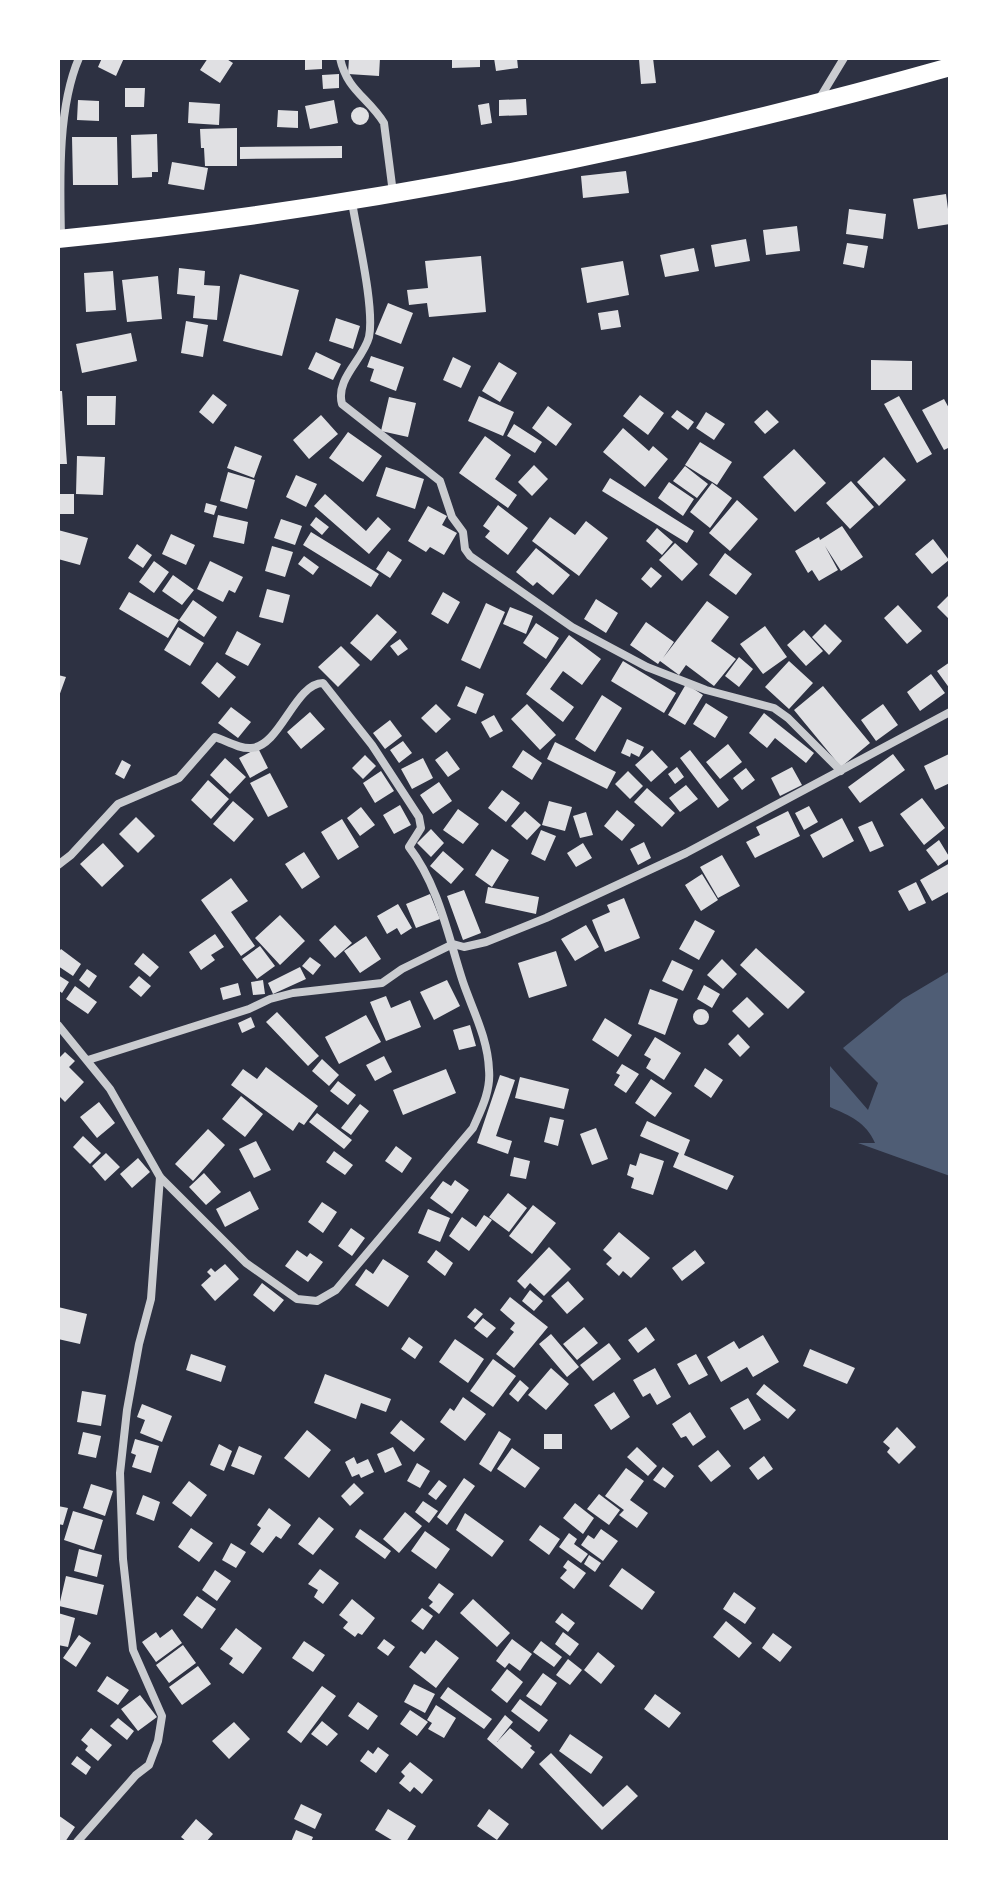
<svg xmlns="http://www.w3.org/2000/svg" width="1008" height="1900" viewBox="0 0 1008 1900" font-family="'Roboto Condensed',sans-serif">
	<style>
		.water { fill: #4f5d75 }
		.building { fill: #e0e0e3 }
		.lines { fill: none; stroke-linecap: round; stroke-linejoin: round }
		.minor { stroke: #caccd0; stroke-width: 8 }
		.trunk { stroke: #fff; stroke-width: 18 }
	</style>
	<rect width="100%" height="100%" fill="#2d3142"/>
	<path class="water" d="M950 971V1176L858 1143H875C866 1122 850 1116 830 1107V1066L868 1110 878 1083 843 1048 903 999Z"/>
	<path class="building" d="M102 58H124L116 76 98 67Z
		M208 58H225L233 63 220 83 200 70Z
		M305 58H322V69L305 70Z
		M349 58H380L379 76 348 74Z
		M452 58H480V67L452 68Z
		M494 58H517L518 68 496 71Z
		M653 58 656 83 641 84 639 59Z
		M339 74V88L323 89 322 75Z
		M125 88H145L144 107H125Z
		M526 99 527 115 499 116V100Z
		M78 100 99 101V121L77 120Z
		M334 100 338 123 310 129 305 106Z
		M189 102 220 104 219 125 188 123Z
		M489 103 492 123 481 125 478 105Z
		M351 116a9 9 0 1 1 18 0a9 9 0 1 1-18 0Z
		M278 110 298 111V128L277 127Z
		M237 128V166H205L204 148H201L200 129Z
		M157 134 158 172H152V177L132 178 131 135Z
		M72 137H117L118 185H73Z
		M342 146V158L240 159V147Z
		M172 162 208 168 204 190 168 184Z
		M626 171 629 193 583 198 581 176Z
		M946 194 950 224 918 229 913 199Z
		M849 209 886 214 883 239 846 234Z
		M797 226 800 251 766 255 763 230Z
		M746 239 750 261 715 267 711 245Z
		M847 243 868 246 864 268 843 264Z
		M694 248 699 271 665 277 660 255Z
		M481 256 486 312 429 317 427 303 409 305 407 290 428 288 425 261Z
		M623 261 629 295 587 303 581 268Z
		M179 268 205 271 204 285 220 286 217 320 193 318 195 296 177 294Z
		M113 271 116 310 86 312 84 273Z
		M240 274 299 290 282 356 223 341Z
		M158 276 162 319 127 322 122 280Z
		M388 303 413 313 401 344 375 334Z
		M618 310 621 327 601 330 598 313Z
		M336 318 360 326 353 349 329 341Z
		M186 321 208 325 203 357 181 353Z
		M131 333 137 361 82 373 76 344Z
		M316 352 341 364 333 380 308 369Z
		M371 356 404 367 396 391 370 381 374 369 367 367Z
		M453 357 471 366 461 388 443 380Z
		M871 360 912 361V390H871Z
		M499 362 517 373 500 402 482 391Z
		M58 391H62L67 464H58Z
		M213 394 227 405 213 424 199 412Z
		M640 395 664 413 648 435 623 416Z
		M87 396H116L115 425H87Z
		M479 396 514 412 503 436 468 421Z
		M899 396 932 454 917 463 884 404Z
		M389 397 416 403 408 437 381 431Z
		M944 399 950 410V447L944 450 922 410Z
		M548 406 572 424 556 446 532 428Z
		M677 410 694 422 688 430 671 417Z
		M767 410 779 422 765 434 754 422Z
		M706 412 725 424 714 440 696 428Z
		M321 415 338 434 309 459 293 440Z
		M514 424 542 442 535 453 507 436Z
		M623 428 649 451 653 446 668 459 645 487 603 452Z
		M348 432 382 456 363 482 329 458Z
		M485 436 511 455 495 479 517 495 508 508 459 473Z
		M700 442 732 462 717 485 685 465Z
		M235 446 262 456 254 478 227 468Z
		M794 449 826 483 795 512 763 477Z
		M77 456 105 457 103 495 76 494Z
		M884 457 906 480 879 506 857 482Z
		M534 465 548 479 532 496 518 482Z
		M685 466 708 484 697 498 673 481Z
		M386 467 424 479 415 509 376 496Z
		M228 472 255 480 247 509 220 501Z
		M296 475 317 484 306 507 286 497Z
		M610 478 694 531 687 543 602 491Z
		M851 481 874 507 850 529 826 503Z
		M669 482 694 499 683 516 658 498Z
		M712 483 732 498 710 528 690 512Z
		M58 494H74V514H58Z
		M325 494 366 531 378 517 391 529 369 554 314 506Z
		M737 500 758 519 730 551 709 533Z
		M206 503 217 506 214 515 204 512Z
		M498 505 528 528 508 555 485 537 490 531 483 526Z
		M428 506 447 516 442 525 457 533 444 555 430 547 426 552 408 541Z
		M218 515 248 522 244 544 213 537Z
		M316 517 329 527 322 535 310 525Z
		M550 517 575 535 586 521 608 538 579 576 532 541Z
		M281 519 302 526 295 545 274 538Z
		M842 526 863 557 841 571 825 546 838 570 819 581 812 570 808 573 795 551 819 537 820 540Z
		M657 528 673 542 662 555 646 541Z
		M58 530 88 538 80 565 58 559Z
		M311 532 379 574 371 587 303 545Z
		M171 534 195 545 186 565 162 554Z
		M933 539 949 560 932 574 915 554Z
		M675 543 698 564 682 581 659 560Z
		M137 544 152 555 143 568 128 558Z
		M272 546 293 552 285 577 265 571Z
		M536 548 570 575 553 595 537 582 533 586 516 572Z
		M388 551 402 560 390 578 376 569Z
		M725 553 752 574 736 595 709 575Z
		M304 556 319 567 313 575 298 564Z
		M154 561 169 572 154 593 139 582Z
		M210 561 243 577 235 593 229 590 223 602 197 589Z
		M651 567 662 576 651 588 641 579Z
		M173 575 194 590 182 605 162 591Z
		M267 589 290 595 283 623 259 617Z
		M129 592 179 620 193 600 217 617 204 637 179 620 168 638 119 609Z
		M443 592 460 602 448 624 431 614Z
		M950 594V620L937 607Z
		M596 599 618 613 606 633 584 619Z
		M707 601 729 617 711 641 736 659 714 686 686 665 679 675 660 661 658 664 630 645 646 622 674 642 663 658Z
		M486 603 505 612 480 669 461 660Z
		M898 605 922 631 907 644 884 618Z
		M510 607 533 616 526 634 503 624Z
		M377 614 397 632 371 661 350 643Z
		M536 623 559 638 546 659 523 643Z
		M825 624 842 641 829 655 812 637Z
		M765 626 787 657 763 674 740 644Z
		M178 627 204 643 190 666 164 650Z
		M804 630 823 651 806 666 787 645Z
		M237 631 261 644 248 666 225 654Z
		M569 635 601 659 582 685 563 671 550 689 574 707 563 722 526 694Z
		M400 639 408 649 398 656 390 646Z
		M341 646 360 665 338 687 318 667Z
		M739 657 753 669 739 687 725 676Z
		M623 661 676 693 664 713 611 681Z
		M789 661 813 683 789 709 765 687Z
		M217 662 236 677 219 698 201 683Z
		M950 662V689L937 671Z
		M931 674 945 693 920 711 907 692Z
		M58 675 66 677 58 699Z
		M686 684 703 695 685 725 668 715Z
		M466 686 484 694 476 714 457 706Z
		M823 686 870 743 841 767 794 710Z
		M602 695 622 708 595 752 575 739Z
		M706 703 728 717 715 738 693 724Z
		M436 704 451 719 436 733 421 718Z
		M527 704 556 735 540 750 511 719Z
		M883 704 898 725 876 741 861 720Z
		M231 707 251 722 238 738 218 723Z
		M310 712 325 729 301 749 287 732Z
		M764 713 814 753 806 763 775 738 767 748 749 733Z
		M494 715 503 731 490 738 481 722Z
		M390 720 402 736 385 749 373 733Z
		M627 739 644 747 639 757 631 753 630 757 621 753Z
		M403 741 412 753 399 763 390 750Z
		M555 742 616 772 607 789 547 759Z
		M728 744 742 762 720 779 706 762Z
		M258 748 268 768 250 778 239 758Z
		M523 750 542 763 532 780 512 767Z
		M652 750 668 767 651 782 635 765Z
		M690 750 729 800 718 808 680 758Z
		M447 751 460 769 448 777 435 760Z
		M893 754 905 770 860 803 848 787Z
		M949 754 950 783 935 790 924 766Z
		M365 755 376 766 363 779 352 768Z
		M225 758 246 777 230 794 210 775Z
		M423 758 433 778 412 789 401 769Z
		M122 760 131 765 124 779 115 774Z
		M677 767 684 777 675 784 668 774Z
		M792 767 802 785 780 796 771 778Z
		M746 768 755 780 742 790 733 778Z
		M381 771 394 791 375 803 363 783Z
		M628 771 643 786 630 799 615 784Z
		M270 773 288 807 268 817 250 783Z
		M208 780 229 799 211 819 191 800Z
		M439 782 452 801 433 814 420 795Z
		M686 785 698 799 680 812 669 798Z
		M647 788 675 813 662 827 634 802Z
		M502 790 520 803 506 822 488 808Z
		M922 798 945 828 924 845 900 814Z
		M233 801 254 819 234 842 213 824Z
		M549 801 572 807 565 831 542 825Z
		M400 805 411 825 394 834 383 815Z
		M809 806 818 822 804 830 795 813Z
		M361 807 375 825 360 836 347 818Z
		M458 809 479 824 463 844 443 830Z
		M617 810 635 825 622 841 604 826Z
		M525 811 541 825 527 840 511 826Z
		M788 811 800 836 755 858 746 842 760 835 756 827Z
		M586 812 593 835 580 838 573 816Z
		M136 817 155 836 138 853 119 834Z
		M842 818 854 841 823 858 810 835Z
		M342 819 359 847 338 860 321 832Z
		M872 821 884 846 870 852 858 827Z
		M431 829 444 843 431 857 417 843Z
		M541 830 556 836 545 861 531 854Z
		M939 840 950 858 938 866 926 850Z
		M644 842 651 858 638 865 630 849Z
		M103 843 124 866 102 887 80 864Z
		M583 843 592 858 576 867 567 853Z
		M492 849 509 860 492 887 475 875Z
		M443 851 464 869 451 884 430 866Z
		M304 852 320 877 302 889 285 864Z
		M722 855 740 886 718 898 700 867Z
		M950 863V891L932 901 920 880Z
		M702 874 718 900 701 911 685 885Z
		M231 878 248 901 231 912 255 946 241 956 201 900Z
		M916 882 926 903 909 911 898 891Z
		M488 887 539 897 536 914 485 903Z
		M464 890 481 933 463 940 447 896Z
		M430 894 440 919 416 928 406 904Z
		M624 898 640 938 605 952 592 920 610 912 607 905Z
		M398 904 412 928 401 935 397 928 387 934 377 916Z
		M280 915 305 941 280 965 255 938Z
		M695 920 715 931 699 960 679 949Z
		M335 925 352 943 335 958 319 940Z
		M586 925 599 947 575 961 561 939Z
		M215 934 224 947 211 955 215 960 201 970 189 952Z
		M366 936 381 959 360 973 344 951Z
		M260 946 275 966 257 979 242 959Z
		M756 948 805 992 788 1009 740 965Z
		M61 949 81 964 73 976 58 966V953Z
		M556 951 567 986 529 998 518 963Z
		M143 953 159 967 150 977 134 964Z
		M310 957 321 965 313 975 302 966Z
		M722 959 737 974 723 989 707 975Z
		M672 960 693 970 683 991 662 981Z
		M300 967 306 979 273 994 268 983Z
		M87 969 97 976 89 988 79 980Z
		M58 975 69 982 62 993 58 990Z
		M139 976 151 986 141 997 129 987Z
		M263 980 265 994 253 995 251 982Z
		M447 980 460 1006 434 1020 420 992Z
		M238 983 241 995 223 1000 220 988Z
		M704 985 720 994 712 1008 697 999Z
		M75 986 97 1002 88 1014 66 999Z
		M650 989 678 999 665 1035 638 1024Z
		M386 996 391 1008 410 1000 421 1027 386 1041 370 1002Z
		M747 997 764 1014 749 1028 732 1011Z
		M693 1017a8 8 0 1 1 16 0a8 8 0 1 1-16 0Z
		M277 1012 319 1056 308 1066 266 1022Z
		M366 1015 381 1042 339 1064 325 1037Z
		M251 1017 255 1027 242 1033 238 1023Z
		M605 1018 632 1035 618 1057 592 1040Z
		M470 1025 476 1046 459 1050 453 1030Z
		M738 1034 750 1047 740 1057 728 1044Z
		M655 1037 681 1053 664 1080 646 1068 651 1059 644 1055Z
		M65 1052 75 1061 69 1067 84 1082 65 1102 58 1095V1059Z
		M384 1056 392 1072 375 1081 366 1065Z
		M322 1059 339 1075 329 1086 312 1071Z
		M622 1064 639 1074 626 1093 614 1085 620 1075 616 1073Z
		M266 1067 318 1106 304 1125 299 1122 293 1131 231 1085 243 1069 257 1079Z
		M705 1068 723 1080 711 1098 694 1086Z
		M446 1069 456 1093 403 1115 393 1090Z
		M500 1075 515 1080 496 1136 512 1141 508 1154 477 1143Z
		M520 1077 569 1089 564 1109 515 1098Z
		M651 1079 672 1093 655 1117 635 1103Z
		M338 1081 356 1095 348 1105 330 1091Z
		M241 1096 263 1114 245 1137 222 1119Z
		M99 1102 115 1123 97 1138 80 1117Z
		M360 1104 369 1111 351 1135 341 1128Z
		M317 1113 352 1140 344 1149 309 1122Z
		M550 1117 564 1120 558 1146 544 1142Z
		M647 1121 690 1140 684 1155 734 1176 727 1190 673 1167 679 1153 640 1136Z
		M596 1128 608 1159 592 1165 580 1134Z
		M208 1129 225 1145 193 1181 175 1164Z
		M83 1136 101 1153 90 1164 73 1147Z
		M256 1141 271 1170 254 1178 239 1149Z
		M396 1146 412 1158 402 1173 385 1161Z
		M334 1151 353 1165 345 1175 326 1162Z
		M106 1153 120 1167 105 1181 92 1166Z
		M640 1153 664 1161 653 1195 631 1188 634 1178 627 1175 630 1164 636 1166Z
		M514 1157 530 1161 526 1179 510 1176Z
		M138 1158 150 1172 132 1188 120 1174Z
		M204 1173 221 1192 206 1205 189 1187Z
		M455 1180 469 1190 452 1214 430 1198 443 1181 451 1186Z
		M250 1191 259 1209 225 1227 216 1209Z
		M508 1193 527 1208 509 1232 489 1217Z
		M322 1202 337 1212 323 1233 308 1222Z
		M533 1205 556 1223 532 1254 509 1236Z
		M428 1209 450 1218 440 1242 418 1233Z
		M484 1215 492 1220 469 1251 449 1236 462 1217 476 1227Z
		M351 1228 365 1238 352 1256 338 1246Z
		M619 1232 650 1258 631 1278 623 1271 619 1276 606 1264 612 1258 603 1250Z
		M549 1247 571 1269 544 1296 530 1283 525 1289 517 1281Z
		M297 1250 307 1257 310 1253 323 1262 308 1282 285 1266Z
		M436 1250 453 1263 445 1276 427 1262Z
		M695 1250 705 1263 682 1281 672 1268Z
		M383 1259 409 1276 388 1307 355 1285 366 1269 373 1274Z
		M225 1264 239 1279 215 1301 201 1285 211 1276 207 1272 211 1268 215 1272Z
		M568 1281 584 1299 567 1314 551 1296Z
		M262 1283 284 1300 274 1312 253 1295Z
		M530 1290 543 1301 534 1311 522 1301Z
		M510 1297 548 1327 514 1368 496 1354 514 1332 510 1329 515 1323 500 1310Z
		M58 1307 87 1314 80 1344 58 1339Z
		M475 1308 483 1314 475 1323 467 1317Z
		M483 1318 496 1328 487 1338 474 1328Z
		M584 1327 598 1343 577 1360 563 1344Z
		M646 1327 655 1340 638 1353 628 1340Z
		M551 1334 579 1367 567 1377 539 1344Z
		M763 1335 779 1362 753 1377 747 1367 721 1382 707 1357 734 1341 739 1349Z
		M409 1337 423 1347 415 1359 401 1349Z
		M455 1339 484 1359 468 1383 439 1362Z
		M609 1343 621 1359 593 1381 580 1365Z
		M810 1349 855 1368 847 1384 803 1366Z
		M191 1354 226 1366 221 1382 186 1370Z
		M696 1354 708 1375 689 1385 677 1364Z
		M493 1359 516 1376 493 1407 470 1391Z
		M551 1368 569 1384 546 1410 528 1395Z
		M655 1368 671 1397 657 1405 650 1393 643 1397 633 1380Z
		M325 1374 391 1399 386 1412 361 1403 356 1419 314 1403Z
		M520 1380 529 1388 518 1402 509 1394Z
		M764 1384 796 1410 788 1419 756 1394Z
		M82 1391 106 1395 101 1426 77 1422Z
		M614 1392 630 1417 611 1430 594 1405Z
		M463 1397 486 1414 465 1441 440 1422 450 1408 454 1411Z
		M748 1398 761 1420 744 1430 730 1408Z
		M142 1404 172 1416 162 1442 140 1433 145 1420 137 1417Z
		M690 1412 706 1437 693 1446 686 1436 681 1438 672 1424Z
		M401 1420 425 1439 414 1452 390 1433Z
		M897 1427 916 1447 899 1464 887 1452 890 1448 883 1442Z
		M307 1430 331 1450 309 1478 284 1458Z
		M499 1431 511 1439 491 1472 479 1464Z
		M83 1432 101 1436 96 1458 78 1454Z
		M544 1434H562V1449H544Z
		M135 1439 159 1446 151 1473 132 1467 136 1455 131 1453Z
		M219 1444 232 1451 224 1471 210 1465Z
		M239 1446 262 1456 254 1475 231 1466Z
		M393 1447 402 1465 385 1473 377 1454Z
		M637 1447 657 1466 648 1476 627 1457Z
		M512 1448 540 1468 525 1488 497 1469Z
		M718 1450 731 1466 711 1482 698 1466Z
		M764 1456 773 1469 758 1480 749 1468Z
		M354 1457 357 1464 368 1459 374 1472 361 1478 359 1474 352 1477 345 1462Z
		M417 1463 430 1471 420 1488 407 1481Z
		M663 1467 674 1476 665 1488 653 1480Z
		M626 1468 644 1481 630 1500 648 1513 637 1528 619 1515 624 1510 605 1496Z
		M464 1478 475 1486 447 1525 437 1517Z
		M439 1480 447 1486 436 1500 428 1494Z
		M189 1481 207 1495 191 1517 172 1503Z
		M354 1483 364 1493 350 1506 341 1496Z
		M91 1484 113 1491 105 1516 83 1508Z
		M599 1494 620 1510 609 1525 587 1509Z
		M143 1495 160 1502 154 1521 136 1514Z
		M423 1501 438 1511 429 1523 415 1512Z
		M575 1503 594 1518 583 1534 563 1518Z
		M58 1506 68 1508 63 1525 58 1524Z
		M269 1508 291 1525 281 1539 276 1536 263 1553 250 1544 261 1528 257 1525Z
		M73 1511 103 1520 94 1550 64 1540Z
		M405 1512 422 1526 399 1553 383 1539Z
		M465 1513 504 1541 492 1557 456 1530Z
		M319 1517 334 1529 313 1555 298 1544Z
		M540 1525 560 1539 549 1555 529 1540Z
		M191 1528 213 1543 199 1562 178 1547Z
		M360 1529 391 1551 385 1559 355 1537Z
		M601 1529 618 1541 603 1561 581 1545 588 1535 594 1539Z
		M425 1531 450 1549 436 1569 411 1551Z
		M569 1533 577 1539 574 1544 588 1554 581 1563 559 1547Z
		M231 1543 246 1552 236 1568 222 1560Z
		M79 1549 102 1555 97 1577 74 1571Z
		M589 1555 601 1563 595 1572 584 1564Z
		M568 1560 586 1573 574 1589 560 1578 567 1570 563 1567Z
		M622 1568 655 1592 642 1610 609 1586Z
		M320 1569 339 1583 323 1604 314 1597 318 1590 308 1584Z
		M215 1570 231 1581 217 1601 202 1590Z
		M66 1576 104 1585 97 1615 59 1606Z
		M439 1583 454 1594 439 1614 429 1606 433 1602 428 1598Z
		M734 1592 756 1608 745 1624 723 1609Z
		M197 1596 216 1609 202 1629 183 1615Z
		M352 1599 375 1618 362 1635 358 1633 355 1637 343 1628 348 1622 339 1615Z
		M473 1599 510 1633 497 1647 460 1613Z
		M422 1608 433 1616 423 1630 411 1621Z
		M58 1613 75 1618 68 1647 58 1645Z
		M562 1613 575 1623 568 1632 555 1622Z
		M726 1621 752 1643 739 1658 713 1637Z
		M236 1628 262 1648 243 1674 229 1664 233 1658 220 1649Z
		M172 1629 182 1643 156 1662 142 1642 156 1632 160 1638Z
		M563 1632 579 1644 570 1656 555 1644Z
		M773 1633 792 1647 780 1662 762 1648Z
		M79 1635 91 1643 76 1667 63 1658Z
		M384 1639 395 1647 388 1656 377 1648Z
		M512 1639 532 1654 520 1671 509 1663 505 1668 496 1661Z
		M436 1640 459 1658 436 1688 409 1667 421 1651 425 1654Z
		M304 1641 325 1655 313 1672 292 1658Z
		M541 1641 562 1657 554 1667 533 1652Z
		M183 1645 196 1663 169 1683 156 1665Z
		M598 1652 615 1666 601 1684 584 1670Z
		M568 1659 582 1670 570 1685 556 1675Z
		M198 1666 211 1684 182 1705 169 1687Z
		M507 1669 523 1682 507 1703 491 1690Z
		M543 1673 557 1683 541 1706 526 1696Z
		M107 1676 129 1690 118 1705 97 1691Z
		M414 1684 435 1694 425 1713 404 1702Z
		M322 1686 336 1696 301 1743 287 1732Z
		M448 1687 492 1719 484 1729 440 1698Z
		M655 1694 681 1713 669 1728 644 1709Z
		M140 1695 157 1717 138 1731 121 1709Z
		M520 1699 548 1720 539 1732 511 1711Z
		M358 1702 378 1716 368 1730 348 1716Z
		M436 1705 456 1718 444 1738 428 1729 432 1723 427 1720Z
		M410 1710 428 1722 417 1736 400 1724Z
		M505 1715 513 1722 497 1742 510 1728 532 1746 530 1748 535 1752 522 1769 487 1739Z
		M118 1718 134 1731 127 1740 110 1726Z
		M322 1721 338 1734 327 1746 311 1734Z
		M234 1722 250 1739 229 1759 212 1741Z
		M91 1728 112 1745 98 1761 85 1750 88 1746 81 1740Z
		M570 1734 603 1757 591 1774 559 1751Z
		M378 1747 389 1755 376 1773 360 1761 368 1750 373 1754Z
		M551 1753 603 1807 627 1785 638 1796 602 1830 539 1764Z
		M77 1756 91 1767 86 1775 71 1764Z
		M410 1762 433 1780 422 1794 414 1787 410 1792 399 1783 405 1776 401 1772Z
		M301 1804 322 1814 315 1829 294 1819Z
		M388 1809 416 1826 406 1842H395L375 1830Z
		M489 1809 509 1824 497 1840 477 1826Z
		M58 1815 75 1827 65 1842H58Z
		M196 1819 213 1834 206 1842H187L181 1837Z
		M296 1830 313 1837 311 1842H291Z"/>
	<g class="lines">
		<path class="minor" d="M340 58C347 91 368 97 384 123L393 193
			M818 101 844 58
			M352 202C357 234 375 308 369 337 363 360 335 379 342 404L440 481 452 517 463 532 465 549 470 556 572 627 647 667 706 690 774 708 788 718 841 771
			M61 238C60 183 57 109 79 58
			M58 865 71 855 118 804 179 778 215 737C227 741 239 749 251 748 280 747 295 683 323 683L372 745 419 817 421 828 409 847C439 886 448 936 463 982 473 1011 488 1039 489 1070 491 1091 481 1110 473 1128L336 1290 317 1301 297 1299 246 1263 160 1177 110 1089 58 1025
			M88 1060 249 1009 270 999 293 993 382 983 402 969 453 944 464 947 486 942 546 918 686 853 950 712
			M77 1842 136 1775 149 1765 158 1741 162 1716 133 1650 123 1559 120 1473 127 1410 139 1344 151 1299 160 1177"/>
		<path class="trunk" d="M58 239C360 209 659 149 950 67"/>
	</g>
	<rect width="1008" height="1900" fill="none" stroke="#ffffff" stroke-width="120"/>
</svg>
